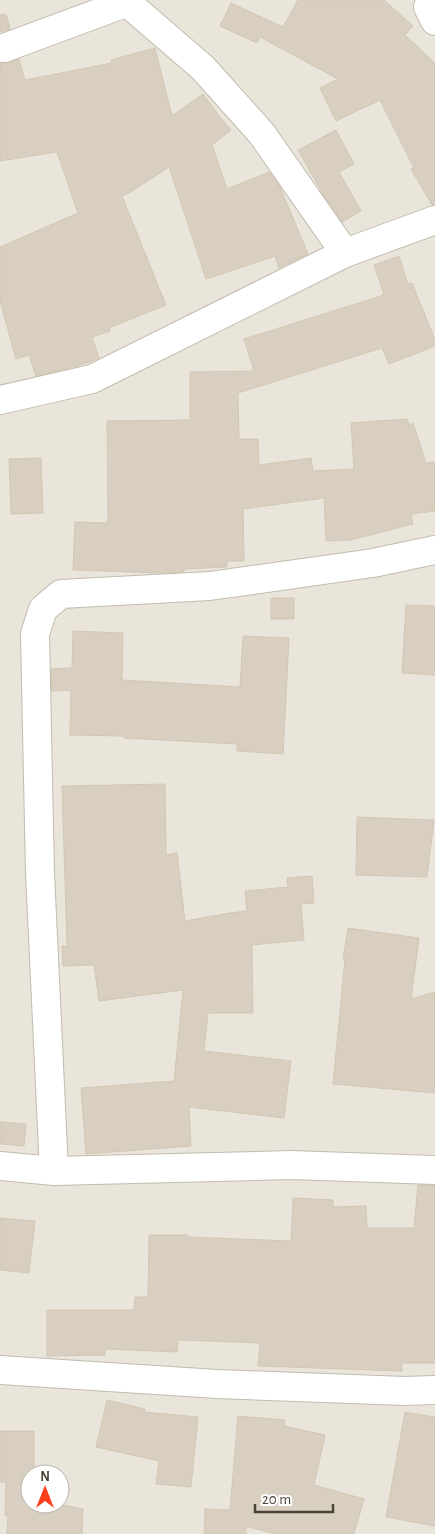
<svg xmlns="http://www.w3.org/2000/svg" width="435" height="1534" viewBox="0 0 435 1534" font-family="'Alegreya Sans',sans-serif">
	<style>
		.residential { fill: #eae5da; fill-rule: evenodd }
		.building { fill: #d8cfc1; stroke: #d3c7b4 }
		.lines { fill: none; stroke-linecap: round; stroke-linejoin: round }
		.minor-casing { stroke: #c2bbae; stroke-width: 30 }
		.minor { stroke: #fff; stroke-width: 28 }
	</style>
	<rect width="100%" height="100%" fill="#f6f3ec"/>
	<path class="residential" d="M0 0H435V1534H0ZM30 1474H60V1504H30Z"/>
	<path class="building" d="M298 0H384L413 26 405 35 435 63V205H432L411 169 414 168 380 100 336 121 320 88 338 79 260 37 257 43 220 26 231 3 283 27Z
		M6 14 10 29 0 32V15Z
		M155 48 172 116 203 94 219 116 231 130 212 145 227 189 269 172 280 187 308 254 279 268 275 256 206 279 169 167 129 193 122 196 166 305 109 328 110 331 92 337 99 358 78 366 36 376 29 355 16 359 0 301V247L78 213 57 152 0 161V64L9 63 19 59 25 80 112 63 111 60Z
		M336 130 354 164 339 172 361 211 342 222 324 196 298 150Z
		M399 256 408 284 412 283 435 340V346L389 364 382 348 238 393 239 439H258L259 465 311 458 313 471 354 469 351 423 407 419 409 425 413 423 426 463 435 462V511L411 514 413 524 350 540 326 541 324 498 243 509 244 561H227V567L184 569V572L161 573 73 570 75 522 108 523 107 421 190 420V372L254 371 244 339 384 295 374 265Z
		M41 458 43 513 11 514 9 459Z
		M271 598H294V619H271Z
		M406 605 435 606V675L402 673Z
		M73 631 123 633 122 680 240 687 243 636 289 638 283 754 237 751V744L124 738V736L70 735 71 690 52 691 51 669 72 668Z
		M165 784 166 855 177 853 185 921 230 913 247 911 245 891 288 887 287 878 312 876 314 903 301 904 304 940 252 945 253 1013H208L204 1051 291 1061 284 1118 189 1107 191 1146 86 1154 81 1088 174 1081 183 990 99 1001 94 965 63 966 62 946H67L62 786Z
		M357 817 434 820 427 877 356 875Z
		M348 928 419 938 411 999 435 992V1093L333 1084 345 959H343Z
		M0 1122 26 1124 24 1146 0 1144Z
		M418 1185 435 1186V1363H402V1371L258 1366 260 1343 178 1340 177 1352 105 1349V1355L47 1356V1310H134L135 1297H148L149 1235H188V1237L291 1241 293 1198 333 1200V1207L366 1206 367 1228H414Z
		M0 1218 35 1221 29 1273 0 1270Z
		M107 1400 145 1409 144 1412 198 1417 191 1487 156 1484 159 1461 96 1447Z
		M405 1412 435 1417V1526L386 1517Z
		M238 1416 285 1420 284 1426 325 1435 314 1485 364 1499 354 1534H275L246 1526V1534H204L205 1509 230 1510Z
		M0 1431H34V1474H30V1504H58L83 1509 82 1534H7L8 1516H5L6 1482H0Z"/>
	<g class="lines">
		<g class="minor-casing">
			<path id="minor" d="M124 0 203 68 262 134 345 253
				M428 7 435 21
				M0 48H4L128 2
				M0 400 92 379 345 253 435 220
				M0 1166 54 1171 291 1165 435 1170
				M54 1171 40 873 35 634 43 609 61 594 210 586 373 563 435 550
				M0 1370 217 1384 405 1391 435 1390"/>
		</g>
		<use href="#minor" class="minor"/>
	</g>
	<g transform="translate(45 1489)"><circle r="24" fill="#ffffff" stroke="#b7b4b0"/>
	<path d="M0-4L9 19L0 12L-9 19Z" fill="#fc3f1d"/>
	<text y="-8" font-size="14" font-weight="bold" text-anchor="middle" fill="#4b4439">N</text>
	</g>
	<path d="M255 1504v8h78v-8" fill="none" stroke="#4b4439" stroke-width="2.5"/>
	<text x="262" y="1504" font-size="15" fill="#4b4439" stroke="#ffffff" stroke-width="4" paint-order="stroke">20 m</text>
</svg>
